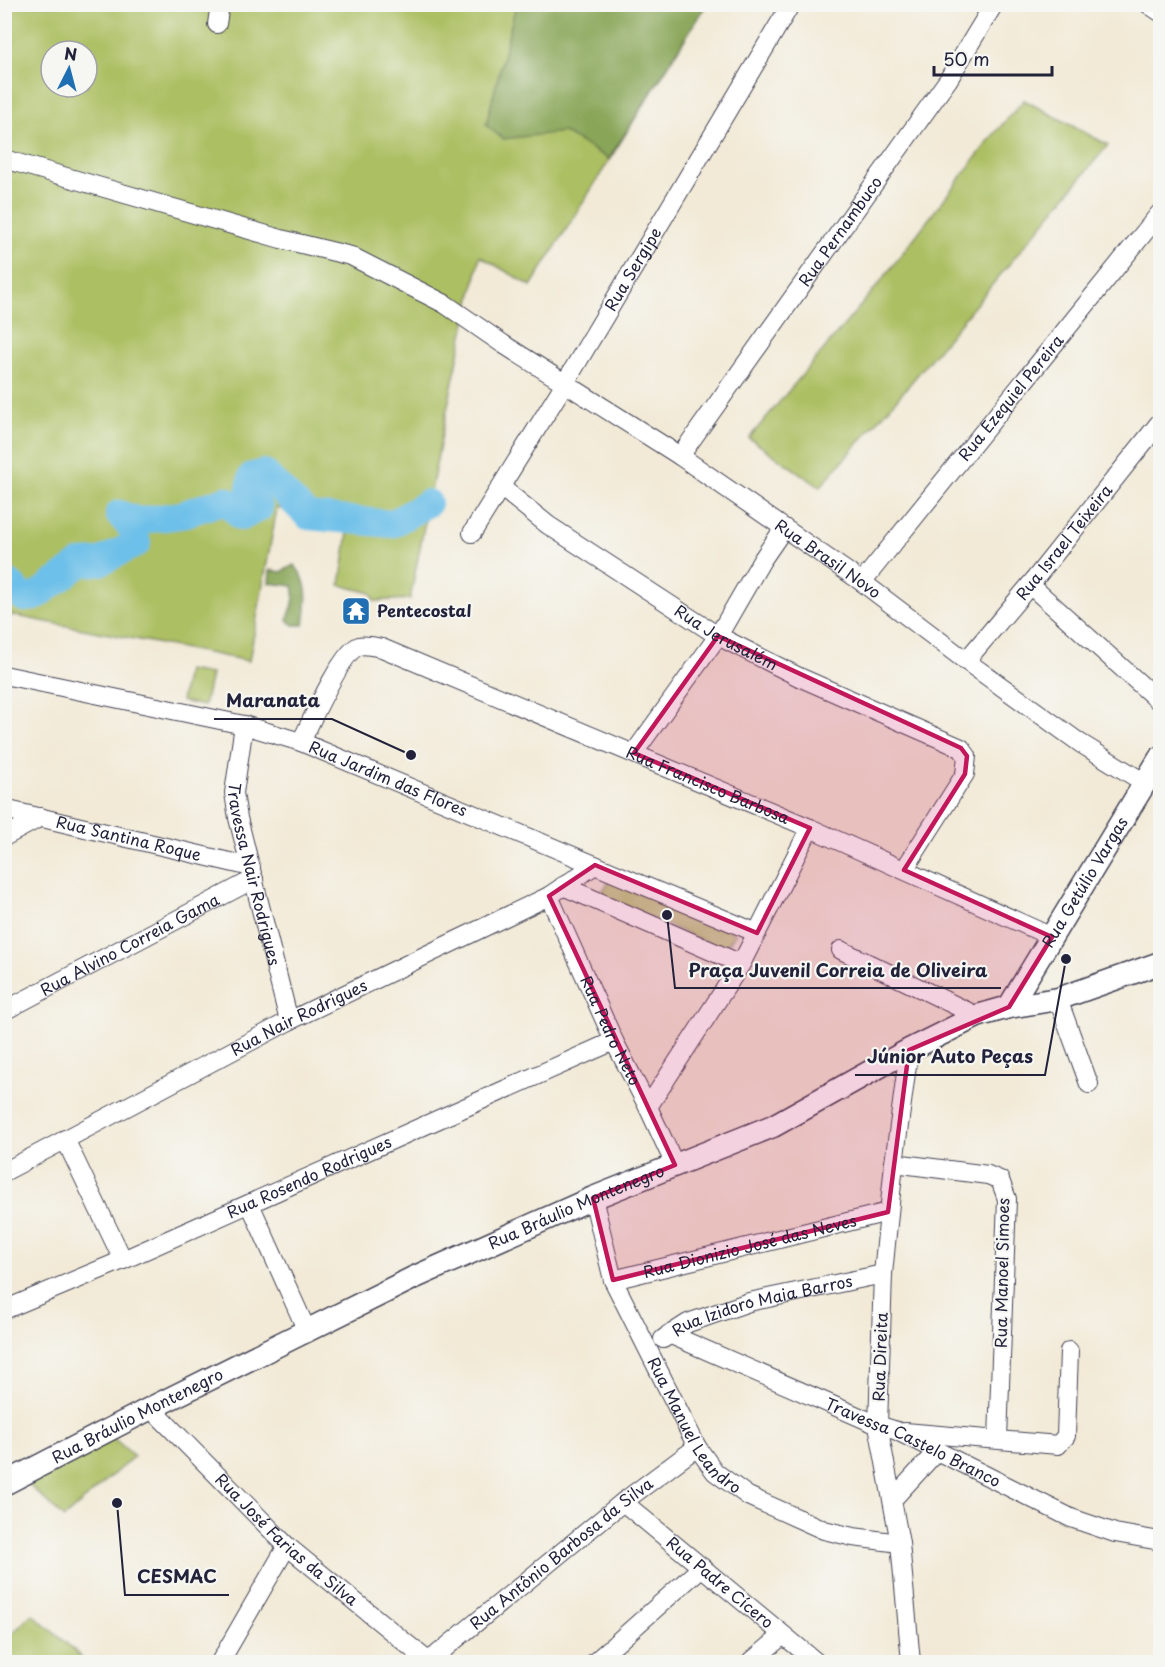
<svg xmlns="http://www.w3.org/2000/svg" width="1165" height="1667" viewBox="0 0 1165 1667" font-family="'Playpen Sans',sans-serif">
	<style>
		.green { fill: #acbf62; stroke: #67704e; stroke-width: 1.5; fill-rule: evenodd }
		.forest { fill: #89a658; stroke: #56644a; stroke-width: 1.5 }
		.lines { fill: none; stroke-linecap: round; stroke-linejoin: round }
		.river { stroke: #6dc0e9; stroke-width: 28 }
		.minor-casing { stroke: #414052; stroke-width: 20 }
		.tertiary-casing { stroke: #414052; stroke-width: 25 }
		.minor { stroke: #fff; stroke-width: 18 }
		.tertiary { stroke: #fff; stroke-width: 22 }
		.marked { fill: #c2185b; fill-opacity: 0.2; stroke: #c2185b; stroke-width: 4.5; stroke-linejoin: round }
		.labels { text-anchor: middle; stroke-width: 4.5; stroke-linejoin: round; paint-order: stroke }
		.street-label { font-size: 16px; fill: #22223b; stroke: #f6f6f2 }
		.poi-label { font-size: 16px; font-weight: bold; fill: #22223b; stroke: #f6f6f2; text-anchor: start }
		.leader { fill: none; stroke: #22223b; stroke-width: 2 }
		.callout-dot { fill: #22223b; stroke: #f6f6f2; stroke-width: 2 }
		.callout-label { font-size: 18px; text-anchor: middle; font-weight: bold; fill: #22223b; stroke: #f6f6f2; stroke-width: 4.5; stroke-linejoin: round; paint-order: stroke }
	</style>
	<rect width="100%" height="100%" fill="#f6f6f2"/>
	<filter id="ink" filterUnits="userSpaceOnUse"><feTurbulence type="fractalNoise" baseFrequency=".0167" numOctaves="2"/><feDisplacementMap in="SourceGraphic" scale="12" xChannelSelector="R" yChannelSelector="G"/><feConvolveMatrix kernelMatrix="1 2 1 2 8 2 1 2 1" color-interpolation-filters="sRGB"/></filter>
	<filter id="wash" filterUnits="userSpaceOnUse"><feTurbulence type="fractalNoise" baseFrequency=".008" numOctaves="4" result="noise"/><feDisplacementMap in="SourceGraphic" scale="24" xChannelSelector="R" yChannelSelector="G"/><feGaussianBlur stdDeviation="1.35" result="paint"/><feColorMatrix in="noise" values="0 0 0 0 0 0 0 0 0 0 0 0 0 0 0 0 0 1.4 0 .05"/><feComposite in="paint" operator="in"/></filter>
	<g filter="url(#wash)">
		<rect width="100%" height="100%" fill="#f2ead7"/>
		<path class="green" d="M5 5H706L531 286 480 256 444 424 410 599 375 601 371 593 340 585 349 526 277 508 249 661 5 614ZM51 51H87V87H51Z
			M1024 100 1108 145 904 391 820 487 749 438 878 285 994 134Z
			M187 670 211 674 204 706 181 701Z
			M610 880 736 933 724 950 599 896Z
			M112 1437 134 1456 64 1518 28 1484Z
			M32 1614 73 1649 85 1662H5V1641Z"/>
		<path class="forest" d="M516 5V4L706 5 609 159 563 132 503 139 486 125Z
			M294 565C311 582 307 603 304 625H293L287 619C293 608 296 598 293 586L269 583 270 570 281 572Z"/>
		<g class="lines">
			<path class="river" d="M4 581 8 582 24 598 35 597 81 563 100 562 137 543 132 528 119 514 138 521 181 515 225 500 242 517 259 508 249 495 252 476 264 473 308 516 392 524 428 503"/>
		</g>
	</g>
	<g filter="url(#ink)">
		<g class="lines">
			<g class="minor-casing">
				<g id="minor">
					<path d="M1148 4 1160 12"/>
					<path d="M217 24 220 4"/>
					<path id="s1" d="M4 159 281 239 351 256 445 304 503 344 680 456 862 582 966 661 1080 743 1145 783"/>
					<path id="s2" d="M680 456 948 80 994 4"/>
					<path id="s3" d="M502 488 548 525 718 636 799 677 961 748 967 756 965 774 904 870"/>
					<path id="s4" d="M472 533 565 383 791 4"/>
					<path id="s5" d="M862 582 1160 213"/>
					<path d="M1030 585 1160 702"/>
					<path id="s6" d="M966 661 1030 585 1160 422"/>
					<path id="s7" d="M4 675 244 725 301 742 757 933"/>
					<path id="s8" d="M244 725 234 793 238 818 289 1021"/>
					<path id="s9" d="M301 742C310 724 342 651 359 646 365 644 376 647 382 648L810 828 1052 937"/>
					<path d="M634 753 718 636 762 560 784 528"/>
					<path id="s10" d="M4 809 251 867"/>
					<path d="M4 837 41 817"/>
					<path d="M563 886 741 964"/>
					<path id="s11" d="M549 896 614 1041 648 1107 675 1165"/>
					<path d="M841 950 977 1016"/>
					<path d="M1058 999 1089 1084"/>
					<path id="s12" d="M4 1011 254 879"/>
					<path d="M909 1050 894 1163 883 1274 878 1425 900 1543 911 1662"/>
					<path d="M648 1107 741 964 810 828"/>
					<path d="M65 1139 123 1260"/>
					<path d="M894 1163 988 1175 1000 1180 1007 1199 998 1439"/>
					<path id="s13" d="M4 1172 289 1021 549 896 595 865"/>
					<path id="s14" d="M593 1198 613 1280 697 1447 715 1472 748 1496 824 1530 853 1537 900 1543"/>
					<path d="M250 1204 307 1331"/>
					<path id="s15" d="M613 1280 888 1212"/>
					<path id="s16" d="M4 1310 123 1260 614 1041"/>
					<path id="s17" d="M669 1334 878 1425 897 1431 1071 1518 1115 1533 1160 1541"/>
					<path id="s18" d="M663 1339 688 1323 749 1302 883 1274"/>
					<path id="s19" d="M151 1408 287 1546 429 1662"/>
					<path d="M905 1432 1058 1445 1066 1436 1069 1351"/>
					<path d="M893 1499 936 1452"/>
					<path id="s20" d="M623 1502 816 1662"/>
					<path d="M220 1662 287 1546"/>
					<path id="s21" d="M428 1662 623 1502 697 1447"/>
					<path d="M595 1662 702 1567"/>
					<path d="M751 1662 783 1635"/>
				</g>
			</g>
			<g class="tertiary-casing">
				<g id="tertiary">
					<path id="s22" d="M1009 1007 1160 758"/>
					<path id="s23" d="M4 1484 151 1408 413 1278 593 1198 773 1126 909 1050 977 1016 1009 1007 1058 999 1160 963"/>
				</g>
			</g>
			<use href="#minor" class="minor"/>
			<use href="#tertiary" class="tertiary"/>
		</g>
	</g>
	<path class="marked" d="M718 636 961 748 967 756 965 774 904 870 1052 937 1009 1007 909 1050 888 1212 613 1280 593 1198 675 1165 549 896 595 865 757 933 810 828 634 753Z"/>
	<defs>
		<g id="temple-square" transform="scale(1.5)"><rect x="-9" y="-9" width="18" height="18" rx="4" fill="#1f6fb2" stroke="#f6f6f2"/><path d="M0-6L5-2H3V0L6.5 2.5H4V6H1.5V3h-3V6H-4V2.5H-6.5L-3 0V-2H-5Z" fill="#fff"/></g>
	</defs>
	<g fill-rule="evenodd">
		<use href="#temple-square" x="356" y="611"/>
	</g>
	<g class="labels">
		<g class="street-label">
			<text dy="6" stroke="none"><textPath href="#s2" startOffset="276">Rua Pernambuco</textPath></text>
			<text dy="6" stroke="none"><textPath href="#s4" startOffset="309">Rua Sergipe</textPath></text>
			<text dy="6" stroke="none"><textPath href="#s5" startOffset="237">Rua Ezequiel Pereira</textPath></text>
			<text dy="6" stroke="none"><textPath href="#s6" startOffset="154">Rua Israel Teixeira</textPath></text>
			<text dy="6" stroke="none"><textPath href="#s1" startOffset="926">Rua Brasil Novo</textPath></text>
			<text dy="6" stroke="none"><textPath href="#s3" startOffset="270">Rua Jerusalém</textPath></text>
			<text dy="6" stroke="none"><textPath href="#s7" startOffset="399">Rua Jardim das Flores</textPath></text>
			<text dy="6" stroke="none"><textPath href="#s9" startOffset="490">Rua Francisco Barbosa</textPath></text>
			<text dy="6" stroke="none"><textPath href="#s10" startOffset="128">Rua Santina Roque</textPath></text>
			<text dy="6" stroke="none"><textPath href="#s8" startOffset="152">Travessa Nair Rodrigues</textPath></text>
			<text dy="6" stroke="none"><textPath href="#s22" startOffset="146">Rua Getúlio Vargas</textPath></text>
			<text dy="6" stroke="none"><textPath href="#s12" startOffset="142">Rua Alvino Correia Gama</textPath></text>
			<text dy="6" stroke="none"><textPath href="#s13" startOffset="333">Rua Nair Rodrigues</textPath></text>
			<text dy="6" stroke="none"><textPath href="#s11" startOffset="148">Rua Pedro Neto</textPath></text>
			<text dy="6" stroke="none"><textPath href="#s16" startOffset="333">Rua Rosendo Rodrigues</textPath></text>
			<text dy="6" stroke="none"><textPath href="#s23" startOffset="636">Rua Bráulio Montenegro</textPath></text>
			<text dy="6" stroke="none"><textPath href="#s15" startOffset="141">Rua Dionizio José das Neves</textPath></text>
			<text transform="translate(1002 1273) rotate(-89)" y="6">Rua Manoel Simoes</text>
			<text dy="6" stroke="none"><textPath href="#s18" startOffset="106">Rua Izidoro Maia Barros</textPath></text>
			<text transform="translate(880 1357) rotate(-88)" y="6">Rua Direita</text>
			<text dy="6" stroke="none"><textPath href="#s23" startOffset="150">Rua Bráulio Montenegro</textPath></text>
			<text dy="6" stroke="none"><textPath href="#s14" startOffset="252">Rua Manuel Leandro</textPath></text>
			<text dy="6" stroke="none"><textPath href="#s17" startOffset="267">Travessa Castelo Branco</textPath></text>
			<text dy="6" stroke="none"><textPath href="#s19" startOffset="189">Rua José Farias da Silva</textPath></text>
			<text dy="6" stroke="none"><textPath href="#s21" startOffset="172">Rua Antônio Barbosa da Silva</textPath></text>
			<text dy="6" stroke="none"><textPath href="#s20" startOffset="126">Rua Padre Cícero</textPath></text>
		</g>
		<g class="poi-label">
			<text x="377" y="617">Pentecostal</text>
		</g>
	</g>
	<path class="leader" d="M411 755L332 719H214M667 915L675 988H1001M1066 959L1045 1075H855M117 1503L125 1595H229"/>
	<g class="callout-dot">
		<circle cx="411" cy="755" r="6"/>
		<circle cx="667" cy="915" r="6"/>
		<circle cx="1066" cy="959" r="6"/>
		<circle cx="117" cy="1503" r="6"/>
	</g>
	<g class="callout-label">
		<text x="273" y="707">Maranata</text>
		<text x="838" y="977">Praça Juvenil Correia de Oliveira</text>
		<text x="950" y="1063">Júnior Auto Peças</text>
		<text x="177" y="1583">CESMAC</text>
	</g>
	<rect width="1165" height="1667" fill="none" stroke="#f6f6f2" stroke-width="24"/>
	<g transform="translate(69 69) rotate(6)"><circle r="28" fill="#f6f6f2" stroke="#a1a1a9" stroke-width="1.5"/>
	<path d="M0-4.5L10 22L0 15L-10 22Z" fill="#1f6fb2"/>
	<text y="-9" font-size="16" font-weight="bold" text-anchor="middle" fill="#22223b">N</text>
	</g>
	<path d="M934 66v9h118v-9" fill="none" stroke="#22223b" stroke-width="3"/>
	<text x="943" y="66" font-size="18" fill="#22223b" stroke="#f6f6f2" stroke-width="4.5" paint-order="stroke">50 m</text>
</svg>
